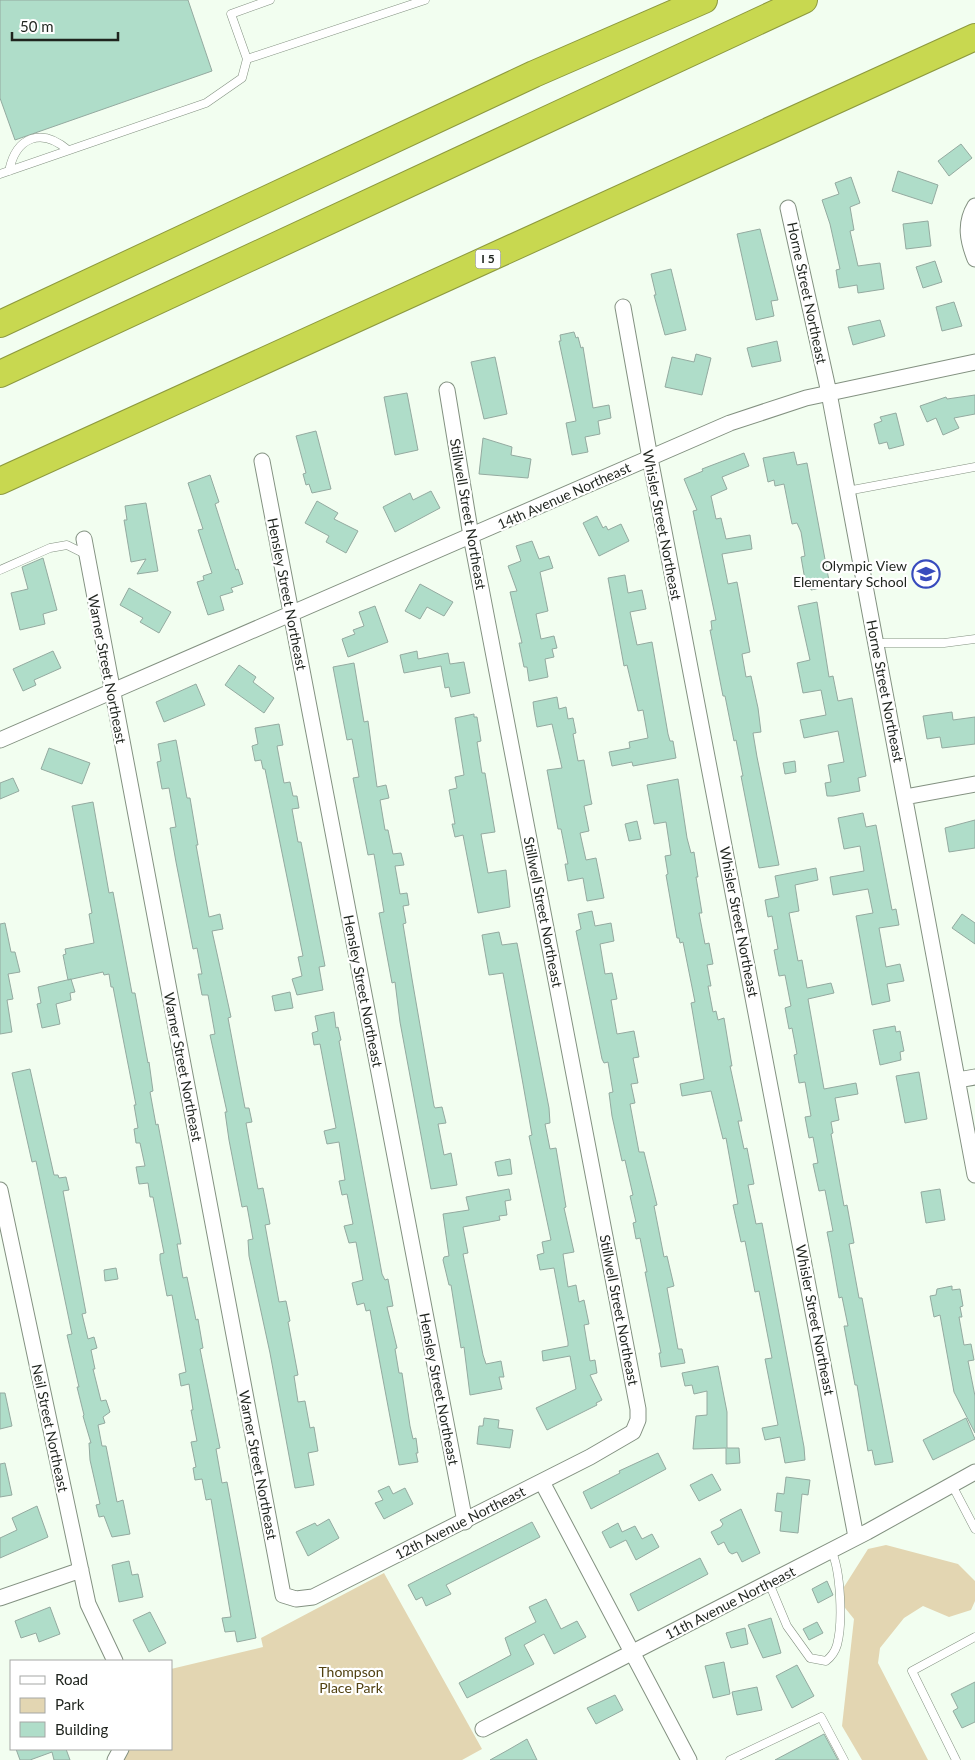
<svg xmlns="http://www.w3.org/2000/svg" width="975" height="1760" viewBox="0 0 975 1760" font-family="Lato,sans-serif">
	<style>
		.green { fill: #e3d6b2 }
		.building { fill: #afddc9; stroke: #94aaa0 }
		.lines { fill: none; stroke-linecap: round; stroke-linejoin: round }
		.service-casing { stroke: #839181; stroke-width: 9 }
		.minor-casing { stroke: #839181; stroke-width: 17 }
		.motorway-casing { stroke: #8d993e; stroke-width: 28 }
		.service { stroke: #fff; stroke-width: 8 }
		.minor { stroke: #fff; stroke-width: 15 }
		.motorway { stroke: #c8d850; stroke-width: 26 }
		.labels { text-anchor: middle; stroke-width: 4.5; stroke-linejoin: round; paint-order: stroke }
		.shield { fill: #fff; stroke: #626662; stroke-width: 1 }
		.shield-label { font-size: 12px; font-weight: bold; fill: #1f241e }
		.street-label { font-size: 14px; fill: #1f241e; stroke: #fff }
		.poi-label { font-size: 14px; fill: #1f241e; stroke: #fff; text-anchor: end }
		.park-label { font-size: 14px; fill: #514111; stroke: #fff }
	</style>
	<rect width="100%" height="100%" fill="#f2fef0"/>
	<path class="green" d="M886 1545 958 1564 975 1581V1601L971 1610 949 1617 923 1606 904 1618 880 1648 878 1663 928 1760H862L842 1726 854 1619 837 1598 868 1549Z
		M384 1573 482 1749 462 1760H124L128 1749H171V1669L263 1647 261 1638Z"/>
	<path class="building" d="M0 0H188L212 71 15 140 0 98Z
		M961 144 972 158 949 176 938 161Z
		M898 171 938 185 932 204 892 191Z
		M851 177 860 203 850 207 854 230 850 231 858 266 880 263 884 289 858 293 857 285 839 288 836 270 840 269 830 224 822 200 839 194 835 183Z
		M928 221 931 246 906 249 903 224Z
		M760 229 778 300 771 301 774 316 756 320 737 234Z
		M935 261 942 282 923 288 916 267Z
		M671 269 686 330 665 335 654 295H656L651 274Z
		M954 302 962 326 942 331 936 307Z
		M880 320 885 336 853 345 848 327Z
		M574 332 576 338 578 337 581 348 583 347 593 408 609 405 611 418 598 421 600 434 585 437 588 452 572 455 566 423 576 421 559 341H561L560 335Z
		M777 341 781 361 752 367 747 348Z
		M696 354 711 358 702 395 665 387 672 357 694 362Z
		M495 357 507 414 484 419 471 362Z
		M407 393 418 450 395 455 384 397Z
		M975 395V414L954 418 959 428 943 435 936 418 927 422 920 406 946 397 947 399Z
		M896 413 904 445 889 449 887 442 879 444 874 424 882 421 880 417Z
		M316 431 331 489 312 493 309 484 306 485 303 474 306 473 296 436Z
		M483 438 512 447 511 455 531 459 528 478 479 474Z
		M794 452 797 465 807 463 830 586 811 590 809 579 805 580 801 557 805 556 801 532 797 523 792 524 784 484 775 486 774 480 768 482 763 458Z
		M744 453 749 466 722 477 727 489 711 496 716 519 721 518 726 539 750 535 752 549 722 554 728 584 737 582 750 652 742 654 746 677 751 676 758 708 761 732 753 733 757 757 779 865 759 868 741 776H743L736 740 734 741 725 696H723L710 630H712L711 621 716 620 693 511 697 510 684 479 703 471 702 469Z
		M210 475 219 502 215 504 236 570 238 569 243 584 231 588 233 592 220 596 224 610 208 615 197 582 204 580 203 576 212 573 198 530 203 529 188 483Z
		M431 491 440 508 395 532 383 507 410 493 413 500Z
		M317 501 338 513 334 519 358 531 346 553 326 542 329 536 305 523Z
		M146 503 158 571 137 574 146 559 131 562 124 520H127L125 506Z
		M597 516 603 528 606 526 608 530 621 524 629 541 599 556 583 523Z
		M532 541 539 559 549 556 553 568 540 572 548 611 536 614 541 639 554 636 557 648 552 649 554 657 545 659 548 677 529 681 527 667H524L519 643H522L510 592 517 591 508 566 521 561 516 546Z
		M43 558 57 610 43 614 45 624 20 630 11 593 28 589 22 567Z
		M625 575 628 593 642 590 646 609 630 612 637 645 652 642 668 734 670 741H673L676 758 633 766 632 762 612 766 609 752 630 748 629 742 648 738 643 710 638 711 627 665 624 666 608 578Z
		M420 584 453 602 444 616 427 607 420 619 405 611Z
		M129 588 171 612 159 633 140 622 143 618 120 605Z
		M817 602 829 677 833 676 838 701 852 698 866 776 858 778 860 791 833 796H827L825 783 831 782 828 765 844 762 838 731 804 738 800 720 826 715 821 690 803 693 797 663 810 660 798 606Z
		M375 606 388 642 348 657 342 639 355 634 353 630 364 626 359 612Z
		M53 651 61 668 34 680 36 685 23 691 13 669Z
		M417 651 418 659 448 653 450 664 464 662 470 693 451 697 449 687 445 688 441 666 404 673 400 655Z
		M354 663 364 722 368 721 377 787 386 785 389 798 380 800 385 830H388L393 854 401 853 404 865 395 866 400 894 407 893 409 905 403 906 406 923 403 924 412 979 434 1106 435 1108 442 1107 446 1123 438 1124 444 1155 451 1153 457 1185 431 1189 400 1022 395 982 392 983 379 913 384 912 374 854 368 855 353 778 359 777 352 739 347 740 333 667Z
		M239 665 256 677 253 682 274 698 264 713 225 685Z
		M196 684 205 705 164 722 156 702Z
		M557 697 559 709 566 707 568 719 573 718 576 733 573 734 578 761 584 760 591 800 592 804 584 806 589 831 580 833 586 860 596 858 604 898 587 901 583 878 568 881 565 864H568L561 829H558L547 770 562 768 552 724 537 727 534 710 533 702Z
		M952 712 953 720 975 717V744L942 748 940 737 927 739 923 716Z
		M474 714V717H477L481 741 477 742 482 773H485L495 832 481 834 488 873 506 870 510 907 478 913 463 835 455 837 452 824H455L449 790 457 788 455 777 464 775 455 718Z
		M279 724 283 745 277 746 284 783 290 782 293 796H297L299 808 292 809 298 842H301L325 966 319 967 323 990 297 995 292 979 302 976 298 957 303 956 265 769H263L261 760 255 761 252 746 258 744 255 728Z
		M176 740 187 798H190L198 845H196L209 917 220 914 223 929 212 931 231 1017 228 1018 245 1108H249L252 1122 246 1123 258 1189 263 1188 270 1224 265 1225 279 1302 286 1301 290 1321 288 1322 298 1375 294 1376 298 1402 305 1401 310 1428 314 1427 318 1451 308 1453 314 1485 295 1488 270 1353 249 1256 248 1240 253 1239 247 1206 242 1207 229 1140 225 1112H227L210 1035 215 1034 208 995H202L198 974H202L197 948 193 949 176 862 170 828 176 827 169 788 162 789 157 762 161 761 158 744Z
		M49 748 90 763 82 784 41 769Z
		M795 761 796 772 785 774 783 763Z
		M13 778 19 791 0 799V783Z
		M678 779 687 838 691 853 694 852 698 877H696L702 913H699L705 944 709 943 713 964 707 965 711 986H708L713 1012 716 1011 718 1020 724 1018 732 1066H730L742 1121H738L744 1149 747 1148 754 1184 748 1185 756 1224 762 1223 804 1447 805 1460 785 1463 780 1437 765 1440 762 1428 778 1425 765 1359 772 1358 759 1291 755 1292 745 1241 741 1242 733 1205 738 1204 726 1138 723 1139 711 1091 682 1096 680 1084 704 1079 691 1003 695 1002 683 942 680 943 679 938H677L666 875 668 874 665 856 671 855 666 822 654 824 647 785Z
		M93 802 109 893 113 892 132 993H135L148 1063 149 1062 153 1091 150 1092 156 1125 158 1124 181 1244H177L183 1278 187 1277 196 1320 198 1319 203 1348 200 1349 220 1448 216 1449 222 1483 227 1482 256 1638 237 1642 235 1631 225 1632 222 1618 231 1617 211 1499 206 1500 202 1479 195 1480 193 1468 196 1467 191 1442 197 1441 191 1410H193L189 1384 181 1386 179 1374 186 1372 172 1295 167 1296 160 1260V1254L164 1253 153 1197H150L148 1183 139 1184 136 1167 145 1166 140 1143H136L134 1129 138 1128 134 1105H136L113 987H111L109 974 104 975 103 972 68 980 63 955 66 954 65 949 94 943 89 914 92 913 72 806Z
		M863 813 866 827 876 825 892 910 896 909 899 925 879 928 886 967 900 964 904 981 887 984 890 1001 872 1005 856 916 873 913 868 889 833 895 830 877 864 871 860 846 844 849 838 818Z
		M975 820V848L949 852 945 828Z
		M637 821 641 839 629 841 625 824Z
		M816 868 818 880 795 885 799 911 789 913 798 961 802 960 807 988 831 983 834 993 808 999 824 1089 856 1083 858 1094 835 1098 839 1120 831 1122 833 1133 831 1134 844 1206 847 1205 854 1243 849 1244 859 1298H862L893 1462 875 1465 872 1450 868 1451 857 1385H855L844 1326H848L842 1297 839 1298 830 1247 827 1232 833 1231 825 1190 819 1191 813 1164 818 1163 813 1137 809 1138 805 1117 811 1116 805 1082 799 1083 794 1055 797 1054 792 1028 789 1029 785 1008 791 1006 785 975 779 976 774 950 778 949 772 916 768 917 765 900 779 897 775 876Z
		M592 911 595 926 611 923 614 941 600 944 605 974 612 973 617 999 611 1000 617 1034 634 1031 639 1057 633 1058 638 1083 631 1084 635 1103 630 1104 639 1152H644L657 1205 654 1206 664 1257 667 1256 674 1286 667 1288 678 1349H682L685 1363 661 1367 659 1353H661L645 1272H647L640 1238 636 1239 633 1223 636 1222 630 1196 633 1195 625 1160 622 1161 612 1116 609 1093 613 1092 608 1062 604 1063 602 1059 576 931 581 929 578 914Z
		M962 914 975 923V944L952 928Z
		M5 923 11 952H15L20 972 8 974 13 999 7 1000 12 1032 0 1034V924Z
		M499 932 502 945 517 943 549 1108 550 1123 545 1124 550 1149 556 1148 566 1207 564 1208 574 1252 563 1254 568 1287 576 1285 579 1302 584 1300 589 1324 584 1325 590 1361 595 1360 597 1373 590 1375 602 1400 596 1403 597 1405 547 1430 536 1408 576 1389 570 1356 543 1361 542 1351 568 1346V1342L554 1268 540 1270 537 1255 544 1253 542 1242 551 1240 529 1136 532 1135 523 1084 503 973 489 975 482 935Z
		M71 979 75 992 70 993 71 1000 56 1004 60 1024 42 1028 37 1004 41 1003 38 987Z
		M290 992 293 1008 275 1011 272 996Z
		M334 1012 336 1028 338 1027 341 1040 339 1041 382 1274 385 1280 388 1279 393 1306 387 1307 397 1348 395 1349 399 1373H402L410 1426 413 1439 416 1438 418 1453H416L418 1462 399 1465 370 1310 366 1311 364 1303 357 1305 352 1283 363 1280 356 1242 349 1243 344 1226 353 1224 347 1194 342 1195 339 1181 345 1180 339 1142 327 1144 324 1131 336 1128 320 1044 314 1045 312 1033 318 1031 315 1016Z
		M895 1026 896 1032 900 1031 904 1051 900 1052 901 1060 880 1065 873 1030Z
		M30 1069 54 1175H58L59 1178 66 1177 69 1190 63 1191 86 1313 82 1314 88 1339 94 1337 97 1348 91 1350 95 1369H93L101 1401 106 1400 110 1412 103 1417 105 1423 98 1425 102 1446H106L117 1502 123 1500 130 1534 112 1537 104 1516 99 1517 96 1505 100 1504 90 1460 89 1443H91L83 1416 84 1415 77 1387H79L67 1335 72 1334 36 1161 32 1162 12 1073Z
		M919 1072 927 1119 905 1123 896 1076Z
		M510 1159 512 1174 498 1176 495 1162Z
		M509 1189 511 1200 505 1201 507 1215 499 1216 500 1220 463 1227 468 1253 463 1254 483 1355 486 1364 501 1361 504 1377H499L502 1389 470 1395 464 1347 461 1348 451 1285H449L443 1260 444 1257 449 1256 443 1214 469 1210 466 1197Z
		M940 1189 945 1220 926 1223 921 1192Z
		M116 1268 118 1279 105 1281 104 1270Z
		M952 1286V1290L960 1289 963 1306 960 1307 962 1317H959L964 1345 971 1344 974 1360 968 1361 975 1396V1433L954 1392 940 1315 934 1317 930 1296 936 1295 937 1289Z
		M718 1366 727 1412V1448H739L740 1463 726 1464V1448L693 1449 696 1416 707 1415V1391L694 1394 692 1385 685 1386 682 1373Z
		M0 1393H5L12 1426 0 1429Z
		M484 1418 499 1420 498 1428 513 1430 510 1448 477 1444 479 1426H483Z
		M966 1418 975 1439 933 1460 923 1440Z
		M658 1453 666 1469 591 1509 583 1492 620 1473 619 1471Z
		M5 1463 12 1495 0 1497V1464Z
		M712 1474 721 1490 699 1501 690 1485Z
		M786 1477 810 1480 808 1495 802 1494 798 1533 780 1531 782 1512 775 1511 777 1493 784 1494Z
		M389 1486 393 1494 405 1488 413 1504 384 1519 375 1503 383 1500 378 1491Z
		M37 1506 48 1537 0 1558V1538L17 1530 12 1518Z
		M741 1509 760 1553 742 1562 737 1552 732 1554 729 1552 724 1542 718 1545 711 1532 721 1527 723 1524 720 1520Z
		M329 1519 339 1538 308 1556 296 1532 315 1523 317 1526Z
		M532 1522 540 1537 446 1585 451 1594 426 1606 422 1597 416 1600 408 1585Z
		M618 1523 622 1532 635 1526 642 1539 652 1534 659 1547 636 1560 626 1540 610 1548 602 1532Z
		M700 1558 708 1574 638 1611 630 1594Z
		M129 1561 132 1575 138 1574 143 1597 119 1602 112 1565Z
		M827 1581 833 1595 818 1603 812 1589Z
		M546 1599 561 1629 577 1621 586 1637 554 1654 544 1634 524 1645 534 1664 467 1698 459 1683 511 1655 505 1638 536 1622 529 1607Z
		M50 1607 60 1634 39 1642 36 1633 21 1638 15 1621Z
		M150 1612 166 1643 149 1652 133 1620Z
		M771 1618 781 1653 763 1658 748 1625Z
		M817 1622 823 1633 809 1640 803 1629Z
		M745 1628 748 1644 731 1648 726 1633Z
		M724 1662 730 1694 713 1698 705 1666Z
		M797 1665 814 1696 792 1708 776 1676Z
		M975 1682V1722L962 1728 953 1711 958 1708 951 1694Z
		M757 1687 762 1710 737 1715 732 1692Z
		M615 1695 623 1710 596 1724 587 1708Z
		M824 1734 838 1760H775Z
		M527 1739 537 1760H490L508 1750Z
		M16 1749H66L70 1760H54L52 1752 30 1760H20Z"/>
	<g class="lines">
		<g class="service-casing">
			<path id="service" d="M247 59 425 0
				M9 171C16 137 41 127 68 150
				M0 174 206 103 242 78 247 59 231 14 270 0
				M847 491 975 467
				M0 570 50 548 67 545 87 555
				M876 643H944L975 639
				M952 1485 975 1529
				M769 1583 787 1626 810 1658 826 1661C831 1657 835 1652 837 1645 843 1623 841 1570 831 1550
				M730 1760 821 1717 844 1760
				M956 1760 912 1671 975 1637"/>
		</g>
		<g class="minor-casing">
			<path id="minor" d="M975 206C964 224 968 241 975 259
				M788 208 829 393 975 1175
				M623 307 650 458 856 1537
				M262 461 465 1522
				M84 539 283 1595 296 1599 313 1597 590 1457 633 1432 638 1420V1409L471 536 447 390
				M0 740 730 423 806 398 975 362
				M905 797 975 784
				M958 1080 975 1077
				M0 1190 88 1604 115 1661
				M542 1482 689 1760
				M0 1598 81 1570
				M483 1729 867 1532 975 1472
				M115 1760 121 1749"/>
		</g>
		<g class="motorway-casing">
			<path id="motorway" d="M0 324 534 74 704 0
				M0 374 804 0
				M0 481 975 37"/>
		</g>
		<use href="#service" class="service"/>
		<use href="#minor" class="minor"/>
		<use href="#motorway" class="motorway"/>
	</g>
	<defs>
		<g id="school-ring" transform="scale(1.4375)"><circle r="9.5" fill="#fff" stroke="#384bbd" stroke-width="1.5"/><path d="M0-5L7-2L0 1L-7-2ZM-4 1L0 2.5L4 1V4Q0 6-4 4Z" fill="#384bbd"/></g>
	</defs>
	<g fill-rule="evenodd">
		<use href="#school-ring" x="926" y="574"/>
	</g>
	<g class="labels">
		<rect class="shield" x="475.5" y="249.5" width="25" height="19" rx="4"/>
		<g class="shield-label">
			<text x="488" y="263">I 5</text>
		</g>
		<g class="street-label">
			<text transform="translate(807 293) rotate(78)" y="5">Horne Street Northeast</text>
			<text transform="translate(564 496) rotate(-24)" y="5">14th Avenue Northeast</text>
			<text transform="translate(468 514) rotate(80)" y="5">Stillwell Street Northeast</text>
			<text transform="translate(662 525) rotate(79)" y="5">Whisler Street Northeast</text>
			<text transform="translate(287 594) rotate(79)" y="5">Hensley Street Northeast</text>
			<text transform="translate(107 669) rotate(79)" y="5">Warner Street Northeast</text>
			<text transform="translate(885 691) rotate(79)" y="5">Horne Street Northeast</text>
			<text transform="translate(543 912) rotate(79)" y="5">Stillwell Street Northeast</text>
			<text transform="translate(739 922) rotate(79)" y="5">Whisler Street Northeast</text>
			<text transform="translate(363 991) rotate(79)" y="5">Hensley Street Northeast</text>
			<text transform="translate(183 1067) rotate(79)" y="5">Warner Street Northeast</text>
			<text transform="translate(619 1310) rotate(79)" y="5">Stillwell Street Northeast</text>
			<text transform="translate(815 1320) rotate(79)" y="5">Whisler Street Northeast</text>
			<text transform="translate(439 1389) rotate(79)" y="5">Hensley Street Northeast</text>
			<text transform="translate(50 1428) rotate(78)" y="5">Neil Street Northeast</text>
			<text transform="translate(258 1465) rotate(79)" y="5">Warner Street Northeast</text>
			<text transform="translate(460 1523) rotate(-27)" y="5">12th Avenue Northeast</text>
			<text transform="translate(730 1603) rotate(-27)" y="5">11th Avenue Northeast</text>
		</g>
		<g class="poi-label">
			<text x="907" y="571">Olympic View<tspan x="907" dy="16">Elementary School</tspan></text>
		</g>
		<g class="park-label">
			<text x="351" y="1677">Thompson<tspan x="351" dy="16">Place Park</tspan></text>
		</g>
	</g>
	<rect x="10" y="1660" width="162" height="90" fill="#ffffff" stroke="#a5a7a5"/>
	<rect x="20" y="1676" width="25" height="8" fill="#ffffff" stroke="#a5a7a5"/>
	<text x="55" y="1685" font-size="15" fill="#1f241e">Road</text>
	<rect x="20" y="1698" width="25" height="15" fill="#e3d6b2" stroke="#a5a7a5"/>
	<text x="55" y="1710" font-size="15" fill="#1f241e">Park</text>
	<rect x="20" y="1722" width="25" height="15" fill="#afddc9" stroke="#a5a7a5"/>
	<text x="55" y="1735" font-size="15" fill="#1f241e">Building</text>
	<path d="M12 32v8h106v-8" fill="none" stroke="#1f241e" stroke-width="2.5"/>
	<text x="20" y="32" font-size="15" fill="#1f241e" stroke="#ffffff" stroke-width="4" paint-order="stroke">50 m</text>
</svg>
